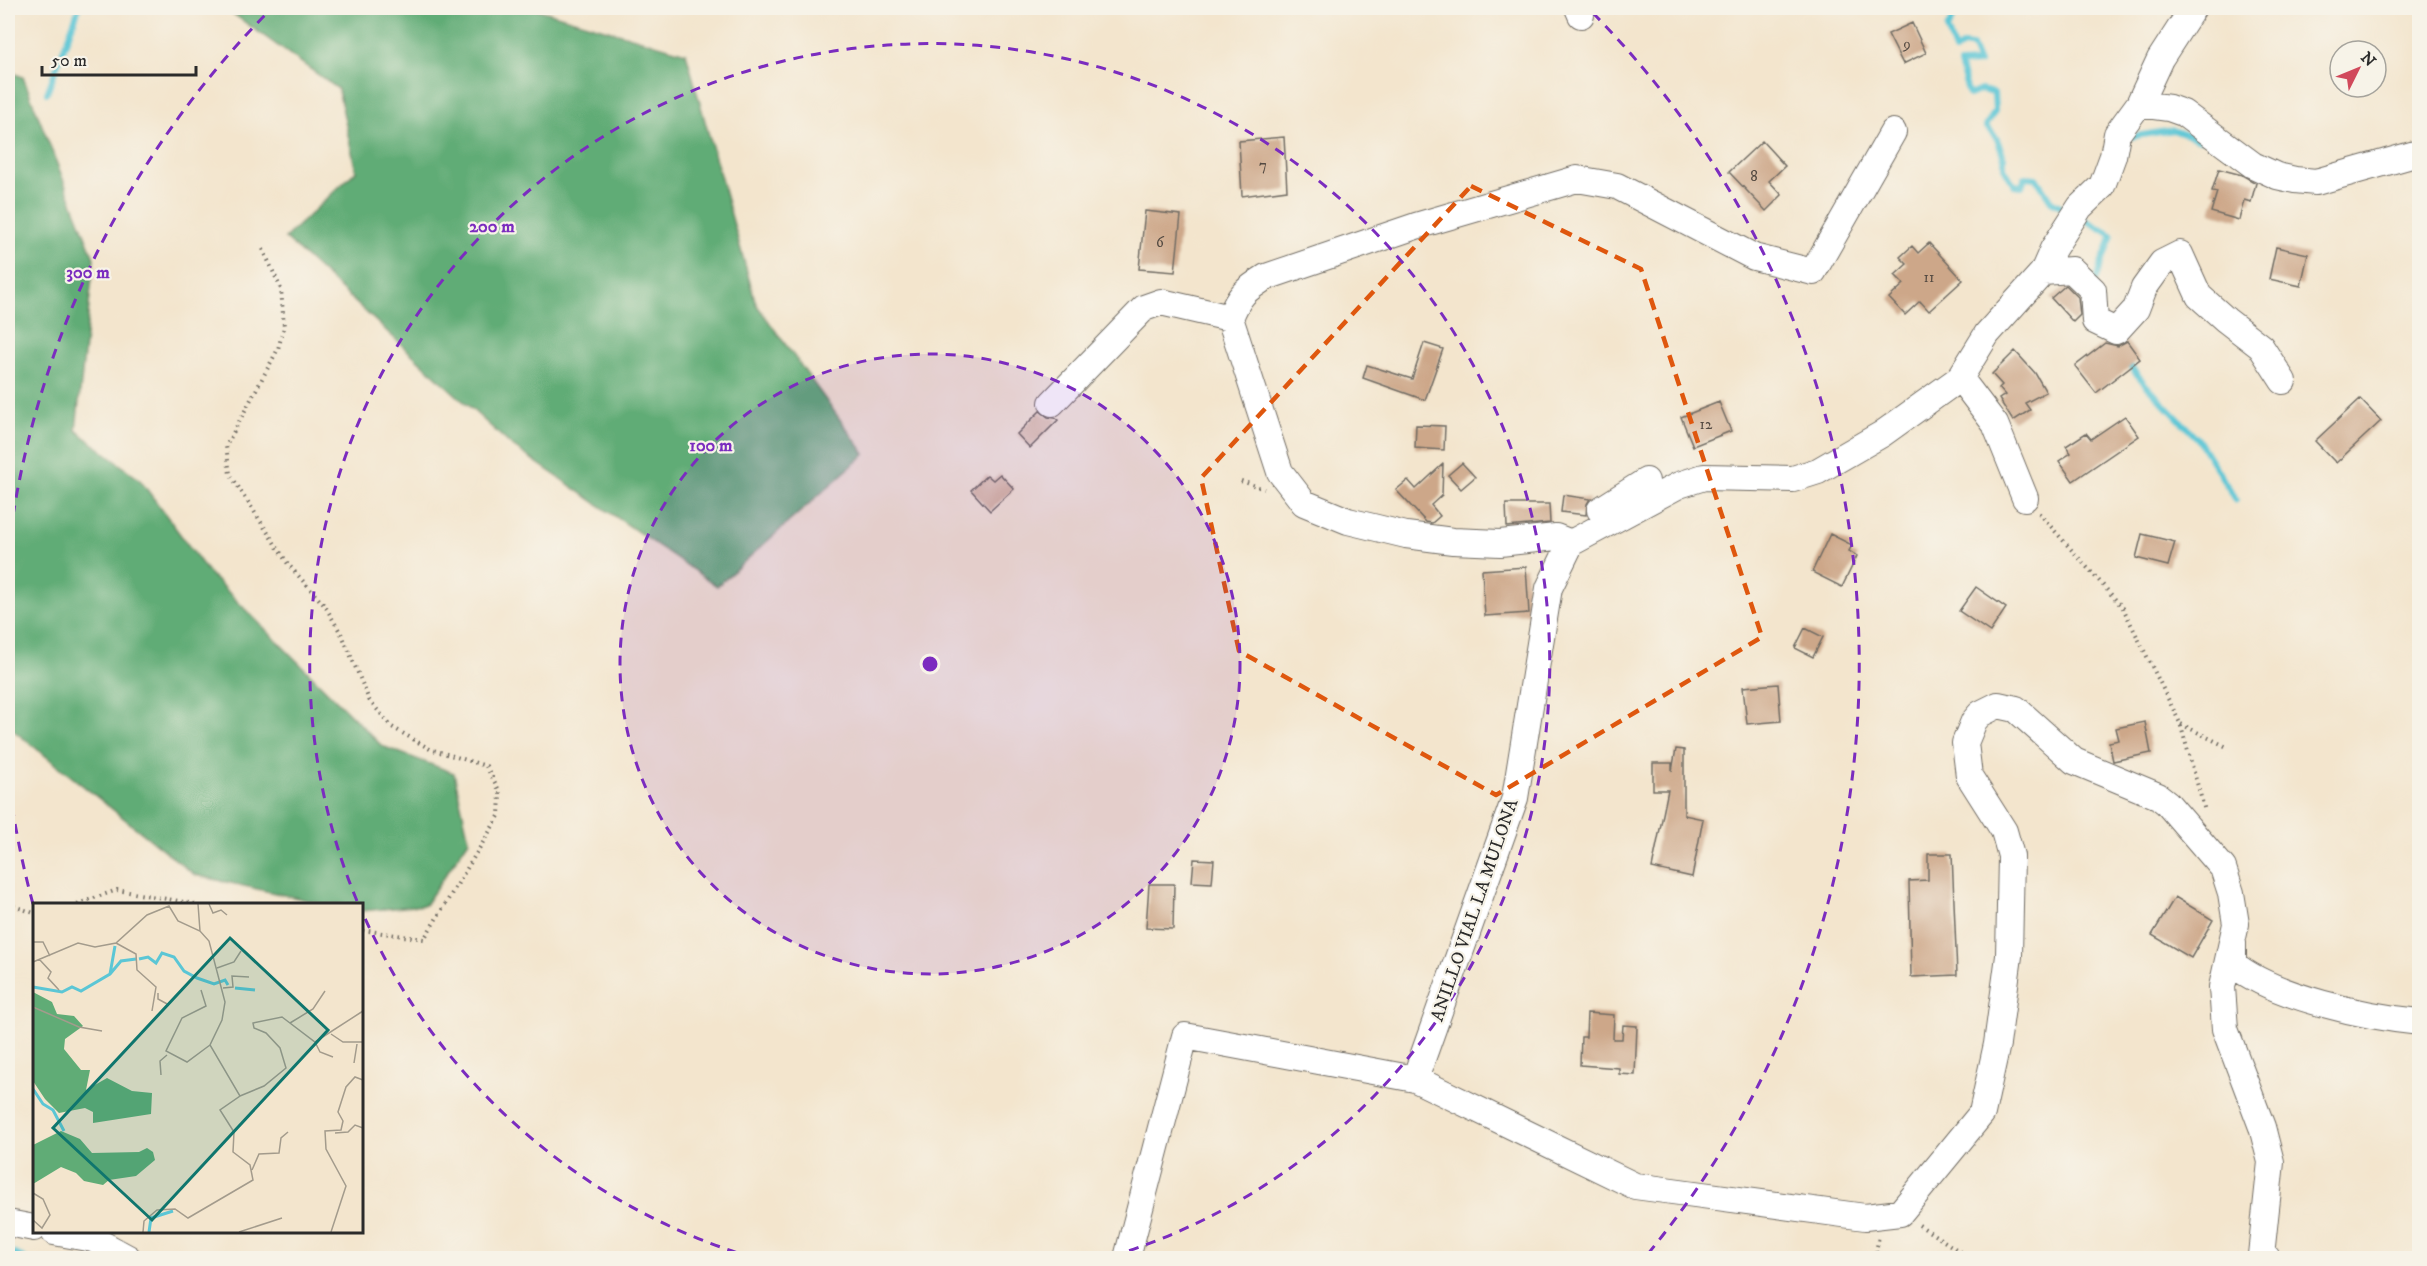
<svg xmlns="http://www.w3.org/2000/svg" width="2427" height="1266" viewBox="0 0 2427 1266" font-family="'IM FELL DW Pica',serif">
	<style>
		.forest { fill: #60ac76; stroke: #466c50; stroke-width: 1.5 }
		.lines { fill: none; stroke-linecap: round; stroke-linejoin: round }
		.stream { stroke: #5bc6d5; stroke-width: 6 }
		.building { fill: #cda789 }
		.minor-casing { stroke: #716c64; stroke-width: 28 }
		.path { stroke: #716c64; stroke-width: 4; stroke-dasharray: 1.5 4.5; stroke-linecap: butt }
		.minor { stroke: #fff; stroke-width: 26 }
		.marked { fill: none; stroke: #df570e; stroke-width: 4.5; stroke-dasharray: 12 8; stroke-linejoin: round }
		.ring { fill: none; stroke: #7b2cbf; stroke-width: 3; stroke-dasharray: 10 8 }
		.labels { text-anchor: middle; stroke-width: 4.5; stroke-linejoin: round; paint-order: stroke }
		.number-label { font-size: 15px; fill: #544a42 }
		.street-label { font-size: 18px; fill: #2b2b2b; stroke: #f7f3e8 }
		.inset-river { fill: none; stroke: #5bc6d5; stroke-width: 3 }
		.inset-road { fill: none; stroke: #a39b8c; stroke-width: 1.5 }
		.view { fill: #0f766e; fill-opacity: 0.15; stroke: #0f766e; stroke-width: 3 }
		.inset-edge { fill: none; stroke: #2b2b2b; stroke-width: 3 }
		.centre { fill: #7b2cbf; stroke: #f7f3e8; stroke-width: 3 }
		.ring-label { font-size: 18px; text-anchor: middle; font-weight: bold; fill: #7b2cbf; stroke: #f7f3e8; stroke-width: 4.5; stroke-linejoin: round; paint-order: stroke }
	</style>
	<rect width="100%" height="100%" fill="#f7f3e8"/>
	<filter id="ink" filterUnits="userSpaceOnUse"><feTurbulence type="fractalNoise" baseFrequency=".0167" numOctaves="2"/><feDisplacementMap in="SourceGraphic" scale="12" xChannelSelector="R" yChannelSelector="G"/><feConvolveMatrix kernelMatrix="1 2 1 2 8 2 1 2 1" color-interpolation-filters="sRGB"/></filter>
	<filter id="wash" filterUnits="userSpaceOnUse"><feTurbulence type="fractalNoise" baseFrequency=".008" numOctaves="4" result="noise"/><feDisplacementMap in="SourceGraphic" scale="24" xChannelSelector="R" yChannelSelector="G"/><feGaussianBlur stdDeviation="1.35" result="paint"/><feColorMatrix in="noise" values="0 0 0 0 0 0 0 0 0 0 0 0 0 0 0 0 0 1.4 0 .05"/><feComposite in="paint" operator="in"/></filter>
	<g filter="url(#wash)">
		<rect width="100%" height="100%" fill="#f3e5cd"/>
		<path class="forest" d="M225 8H533L686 53 756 304 865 454 717 586 511 445 285 238 356 171 338 89Z
			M8 71 23 77 94 258 76 430 140 480 208 572 382 746 454 773 469 840 425 905 362 911V904H324L195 875 8 726Z"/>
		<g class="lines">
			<path class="stream" d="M1958 8 1947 29 1955 51 1963 45 1972 46 1979 63 1960 64 1969 95 1981 90 1994 93 1995 111 1986 126 1997 139 2004 158V168L2014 185 2022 186 2025 177 2036 178 2051 201 2071 212
				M47 93 79 8
				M2123 138 2173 130 2200 140
				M2080 217 2112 235 2094 283
				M2125 360 2146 385 2198 439 2236 500
				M8 1251 24 1258"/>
		</g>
		<g id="blocks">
			<path class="building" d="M1912 23 1926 53 1903 64 1888 34Z
				M1284 137 1287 190 1242 196 1239 141Z
				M1762 141 1785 166 1769 181 1782 195 1766 211 1729 172Z
				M2219 169 2242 175 2256 183 2251 202 2244 200 2239 220 2211 212 2217 192 2212 191Z
				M1145 211 1181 215 1175 272 1139 269Z
				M1929 243 1963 280 1929 311 1920 301 1905 315 1889 298 1904 284 1895 275 1907 264 1900 257 1912 246 1918 253Z
				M2276 247 2308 254 2301 286 2269 279Z
				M2066 285 2078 297 2080 315 2073 322 2051 298Z
				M2127 341 2140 359 2096 393 2075 366 2105 343 2118 346Z
				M1424 343 1443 349 1425 400 1363 378 1367 365 1412 379Z
				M2015 351 2035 373 2046 392 2025 403 2030 410 2013 421 1999 399 2005 395 1999 388 2002 385 1992 374Z
				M2360 399 2381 421 2336 463 2315 441Z
				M1719 402 1731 431 1693 446 1681 417Z
				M1040 411 1048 417 1055 418 1058 420 1030 448 1017 434Z
				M2125 416 2139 436 2073 481 2059 461 2071 453 2066 446 2086 433 2091 439Z
				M1416 425 1445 426 1444 450 1415 448Z
				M1462 463 1475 477 1461 489 1448 475Z
				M1443 464 1442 495 1431 505 1440 516 1432 523 1426 522 1396 490 1408 480 1416 489Z
				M1000 474 1014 489 990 511 971 490 987 475 993 480Z
				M1563 495 1590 499 1587 504 1586 515 1561 512Z
				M1506 504H1549L1550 523 1507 527Z
				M1830 534 1852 545 1849 551 1857 556 1842 587 1812 572Z
				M2142 534 2175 542 2168 566 2136 558Z
				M1526 567 1529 613 1485 616 1482 570Z
				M1976 587 2006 608 1990 632 1959 611Z
				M1805 628 1823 637 1813 657 1795 648Z
				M1778 684 1781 721 1747 724 1743 687Z
				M2145 722 2151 753 2113 761 2109 742 2119 740 2116 728Z
				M1676 749 1684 750V815L1703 819 1692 877 1652 868 1668 790H1653V763H1672V771Z
				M1928 854H1952L1957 975 1911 977 1909 881 1928 880Z
				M1194 859 1214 860 1212 883 1192 882Z
				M1149 884H1174L1173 929 1146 928Z
				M2175 897 2213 920 2191 958 2152 935Z
				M1587 1013 1614 1015 1613 1039H1622L1623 1025 1637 1026 1635 1075 1619 1074V1068L1580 1065 1581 1037H1586Z"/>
		</g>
	</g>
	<g filter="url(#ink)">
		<use href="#blocks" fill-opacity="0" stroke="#716c64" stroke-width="1.5"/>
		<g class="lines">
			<g class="minor-casing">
				<path id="minor" d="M1578 8 1581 15
					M2139 104 2169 108 2183 113 2253 165 2277 176 2295 180 2316 182 2415 154
					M2043 272 2072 270 2093 290 2095 321 2116 331 2136 309 2144 288 2162 263 2180 254 2199 296 2226 320 2261 347 2283 381
					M1960 378 1995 424 2025 498
					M1052 403 1144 308 1161 302 1230 318
					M1600 510 1646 481
					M1571 543 1556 537 1500 543 1453 541 1406 535 1348 521 1304 503 1280 472 1230 318C1239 295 1245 290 1266 277L1416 226 1577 179 1617 186 1754 257 1813 272 1893 132
					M2233 943V964C2274 997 2367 1017 2420 1022
					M1415 1079 1635 1186 1865 1217 1900 1213 1982 1113 1997 1044 2009 956 2011 856 2004 831 1969 776 1965 743 1974 721 1980 714 1998 705 2016 709 2074 761 2158 796 2167 803 2223 868 2231 893 2236 924 2222 987 2225 1029 2262 1127 2271 1162 2261 1255 2267 1258
					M8 1223 34 1228
					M54 1232 93 1239 128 1258
					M1127 1258 1185 1036 1415 1079 1515 798 1549 588 1571 543 1679 485 1704 477 1793 479 1818 471 1882 434 1960 378 1987 334 2043 272 2053 249 2080 207 2102 186 2113 156 2117 134 2139 104 2160 59 2193 8"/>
			</g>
			<path class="path" d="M263 249 281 289 284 327 278 349 226 446 230 474 288 564 325 606 343 637 369 700 392 727 430 749 486 766 500 792 499 816 424 939 362 930
				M1241 481 1264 489
				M2039 513 2123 608 2180 723 2205 811
				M2181 724 2229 748
				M8 904 34 913
				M77 904 117 890 195 904
				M1919 1225 1970 1258
				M1875 1258 1879 1236"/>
			<use href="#minor" class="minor"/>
		</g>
	</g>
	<path class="marked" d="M1471 186 1641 269 1762 637 1496 795 1239 651 1201 478Z"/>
	<circle cx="930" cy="664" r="310" fill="#7b2cbf" fill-opacity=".12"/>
	<g class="ring">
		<circle cx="930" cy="664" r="310"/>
		<path d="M754 1258A620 620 0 0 1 364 916M357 901A620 620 0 1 1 1106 1258"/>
		<path d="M33 904A929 929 0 0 1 8 777M8 551A929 929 0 0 1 267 13M1593 13A929 929 0 0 1 1647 1255"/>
	</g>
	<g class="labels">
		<g class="number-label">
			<text x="1907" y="49">9</text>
			<text x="1263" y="170">7</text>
			<text x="1754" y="181">8</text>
			<text x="1160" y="247">6</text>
			<text x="1929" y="282">11</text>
			<text x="1706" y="429">12</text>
		</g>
		<g class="street-label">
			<text transform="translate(1474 910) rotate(-71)" y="6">ANILLO VIAL LA MULONA</text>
		</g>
	</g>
	<g transform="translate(33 903)">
		<rect width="330" height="330" fill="#f3e5cd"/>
		<path d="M0 89 19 99 24 111 41 113 50 123 32 136 31 146 48 167H57L53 187 74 175 99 188 119 190 118 211 60 220V209L52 205 26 210 12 196 0 178ZM28 228 47 236 59 250 106 249 114 245 120 249 122 257 103 273 76 277 70 282 51 278 43 270 28 264 0 281V242Z" fill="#60ac76"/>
		<path class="inset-river" d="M106 56 115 54 123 60 129 50 141 54 151 68 164 75 181 81 192 77 195 82M77 71 82 43M0 84 29 89 39 84 48 88 77 71 88 58 103 56M202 85 222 87M0 186 10 201 20 207 31 228M116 329 118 315 140 308"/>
		<path class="inset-road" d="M165 1 167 28M176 1 180 10 188 7 194 12M0 39H10L17 53M83 40 103 51 104 67 123 84 119 108M6 56 18 69 15 75 26 87M0 59 45 40 62 44 83 40 114 12 136 3 145 18 167 28 176 38 192 99 189 117 177 142 207 193 187 207 201 229 200 249 217 262 220 277 155 315 142 306 124 307 111 318 110 329M184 65 201 59 208 48M190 85 200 84 199 73 216 74M168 87 173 103 149 115 133 148 154 159 177 142M125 90V96L136 102M0 104 46 124 69 128M257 120 280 106 292 88M298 131 310 139H330M282 139 287 149 300 154M321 160 324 141M128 172 127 158 134 152M207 193 231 183 253 165 247 145 233 130 221 125 220 120 249 114 282 139 330 108M302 230 315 229 322 222 330 225M219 267 226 251 246 250 248 235 255 229M0 290 10 296 17 312 9 325 0 317M206 329 249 315M298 329 313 283 293 246 292 228 308 227 310 218 305 209 313 184 322 174 330 177"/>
		<path class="view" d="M197 35 295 127 119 317 20 225Z"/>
		<rect width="330" height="330" class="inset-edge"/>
	</g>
	<circle cx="930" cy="664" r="9" class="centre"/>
	<g class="ring-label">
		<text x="492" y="232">200 m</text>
		<text x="88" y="278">300 m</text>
		<text x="711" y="451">100 m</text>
	</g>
	<rect width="2427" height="1266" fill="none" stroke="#f7f3e8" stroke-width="30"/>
	<g transform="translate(2358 69) rotate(47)"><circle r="28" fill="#f7f3e8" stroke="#a5a39c" stroke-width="1.5"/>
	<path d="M0-4.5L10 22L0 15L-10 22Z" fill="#d1495b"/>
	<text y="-9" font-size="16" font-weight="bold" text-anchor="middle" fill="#2b2b2b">N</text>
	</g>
	<path d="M42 66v9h154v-9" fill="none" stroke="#2b2b2b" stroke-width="3"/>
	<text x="51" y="66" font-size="18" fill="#2b2b2b" stroke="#f7f3e8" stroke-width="4.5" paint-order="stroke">50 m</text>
</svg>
